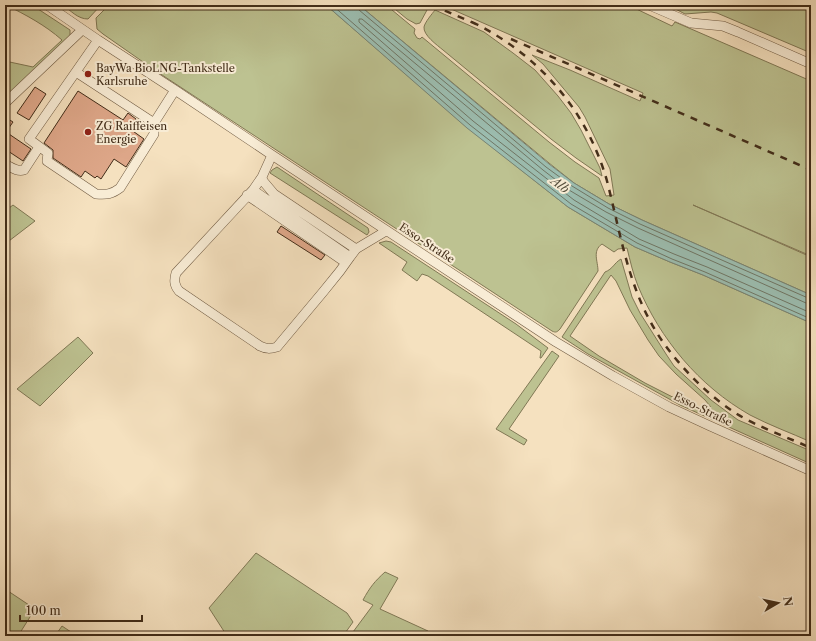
<svg xmlns="http://www.w3.org/2000/svg" width="816" height="641" viewBox="0 0 816 641" font-family="'Libre Caslon Text',serif">
	<style>
		.green { fill: #bdc291; stroke: #807855; fill-rule: evenodd }
		.water { fill: #9cbeb1; stroke: #788474 }
		.lines { fill: none; stroke-linecap: round; stroke-linejoin: round }
		.shore { stroke: #6f7665; stroke-width: 1 }
		.building { fill: #dea789; stroke: #422d19 }
		.minor-casing { stroke: #6f5a42; stroke-width: 10 }
		.minor { stroke: #f8ecd5; stroke-width: 9 }
		.rail { stroke: #422d19; stroke-width: 2.5; stroke-dasharray: 7 7; stroke-linecap: butt }
		.poi-dot { fill: #8f2418; stroke: #f8ecd5; stroke-width: 1.5 }
		.labels { text-anchor: middle; stroke-width: 4; stroke-linejoin: round; paint-order: stroke }
		.poi-label { font-size: 11px; fill: #422d19; stroke: #f8ecd5; text-anchor: start }
		.street-label { font-size: 11px; fill: #422d19; stroke: #f8ecd5 }
		.water-label { font-size: 12px; font-style: italic; fill: #58513f; stroke: #f8ecd5 }
	</style>
	<rect width="100%" height="100%" fill="#f5e1bf"/>
	<filter id="stains"><feTurbulence type="fractalNoise" baseFrequency=".005" numOctaves="4"/><feColorMatrix values="0 0 0 0 .2 0 0 0 0 .09 0 0 0 0 .02 0 0 0 .5 -.17"/></filter>
	<radialGradient id="worn" r=".72"><stop offset=".6" stop-color="#630" stop-opacity="0"/><stop offset="1" stop-color="#630" stop-opacity=".3"/></radialGradient>
	<path class="green" d="M6 5H32L70 30V36L5 100V61L33 67 62 40C45 25 26 15 6 5Z
		M63 5H101L88 19C78 19 71 11 63 5Z
		M109 5H326L468 128 568 207 635 247 670 262 703 275 811 323V427H809L806 430 811 435V442C791 433 769 425 750 415 699 386 660 339 638 286 633 274 630 260 627 248L618 249 614 252 602 244C592 251 598 261 598 271L560 329C557 332 556 333 552 331L156 71 103 34 97 29 96 18Z
		M359 5H386L415 29 414 33 417 38 420 39 422 37 549 142 575 162 599 178 606 196 614 195 610 169 585 117 579 107 553 76 543 64 532 55 570 70 640 101 643 93 442 5H628L672 26 675 22 811 81V256L693 205 811 257V295L642 220 609 204 574 183 549 163Z
		M390 5H423L428 8 427 10 420 23 416 24 407 19Z
		M668 5H811V53L717 13 711 12 685 14Z
		M435 10 484 32 513 53 535 70 558 96 571 113 581 130 600 168 602 176 576 158 551 139 443 50C437 45 423 35 424 27 425 22 432 14 435 10Z
		M277 167 368 228 369 232 367 235 270 173 272 170Z
		M13 205 35 221 5 244V211Z
		M386 241 391 242 516 324 548 348 541 358H540L541 351 428 276 422 274 417 281 402 270 407 262 379 243Z
		M621 259 632 297 640 313 666 354 674 366 711 400 738 420 811 451V464L680 405 588 354 562 337 605 272C613 269 614 263 621 259ZM611 275 616 281 630 310 648 340 659 356 676 374 705 400 710 406 711 409 710 412 708 414 704 413 645 383 599 356 570 336Z
		M78 337 93 353 40 406 17 389Z
		M552 351 559 356 509 429 527 440 524 445 496 429Z
		M256 553 347 613 353 622 343 636H227L209 608Z
		M385 572 398 578 380 609 428 631 426 636H350L373 605 363 600C370 587 375 581 385 572Z
		M8 591 35 609 18 636H5V594Z
		M62 626 77 636H55Z"/>
	<path class="water" d="M326 5H359L549 164 574 183 609 204 642 220 811 295V323L703 275 670 262 635 247 568 207 467 128Z"/>
	<g class="lines">
		<path class="shore" d="M332 5 470 125 571 204 637 243 672 259 705 272 811 319
			M357 5 358 8 359 10 546 167 572 186 608 208 640 224 808 298 811 299
			M811 304 806 303 638 228 606 212 569 190 543 170 362 19H359V22L473 121 574 200 639 239 674 254 707 267 811 313"/>
	</g>
	<path class="building" d="M35 87 46 94 29 120 17 113Z
		M78 91 123 120 128 113 136 119 130 129 144 139 126 167 114 159 101 179 97 176 95 178 85 171 81 177 53 158V150L44 143Z
		M5 117 13 122 6 132 31 149 23 161 5 149Z
		M281 226 325 255 321 260 277 232Z"/>
	<g class="lines">
		<g class="minor-casing">
			<path id="minor" d="M47 5 98 40 175 90 272 155 556 342 613 376 669 407 710 426 811 471
				M649 5 691 23 723 26 738 32 811 64
				M98 40 29 139 48 153 47 161 96 194C107 195 112 194 120 188L154 134V123L175 90
				M76 72 154 123
				M5 103 82 30
				M272 155 262 177 253 190 176 273C174 280 174 285 179 291L260 346C266 349 270 349 277 347L323 292 340 271 350 257 356 249 386 231
				M5 164C11 167 17 172 24 170L39 147
				M262 177 263 181 274 194 356 249
				M253 190 350 257
				M247 195 345 262"/>
		</g>
		<use href="#minor" class="minor"/>
		<path class="rail" d="M432 5 476 24
			M472 22C538 54 587 110 607 181 622 239 629 295 665 345 684 371 709 396 737 414 758 427 787 437 811 448
			M511 39 811 170
			M810 162H811"/>
	</g>
	<g class="poi-dot">
		<circle cx="88" cy="74" r="4"/>
		<circle cx="88" cy="132" r="4"/>
	</g>
	<g class="labels">
		<g class="poi-label">
			<text x="96" y="72">BayWa BioLNG-Tankstelle<tspan x="96" dy="13">Karlsruhe</tspan></text>
			<text x="96" y="130">ZG Raiffeisen<tspan x="96" dy="13">Energie</tspan></text>
		</g>
		<g class="street-label">
			<text transform="translate(427 243) rotate(33)" y="4">Esso-Straße</text>
			<text transform="translate(703 409) rotate(26)" y="4">Esso-Straße</text>
		</g>
		<g class="water-label">
			<text transform="translate(560 185) rotate(37)" y="4">Alb</text>
		</g>
	</g>
	<rect width="816" height="641" fill="none" stroke="#f5e1bf" stroke-width="20"/>
	<rect x="6" y="6" width="804" height="629" fill="none" stroke="#422d19" stroke-width="2"/>
	<rect x="10" y="10" width="796" height="621" fill="none" stroke="#422d19"/>
	<g transform="translate(778 603) rotate(81)" stroke="#f8ecd5" stroke-width="3" paint-order="stroke">
	<path d="M0-3L7 15L0 10L-7 15Z" fill="#422d19"/>
	<text y="-6" font-size="11" font-weight="bold" text-anchor="middle" fill="#422d19">N</text>
	</g>
	<path d="M20 615v6h122v-6" fill="none" stroke="#422d19" stroke-width="2"/>
	<text x="26" y="615" font-size="12" fill="#422d19" stroke="#f8ecd5" stroke-width="3" paint-order="stroke">100 m</text>
	<rect width="100%" height="100%" filter="url(#stains)"/>
	<rect width="100%" height="100%" fill="url(#worn)"/>
</svg>
